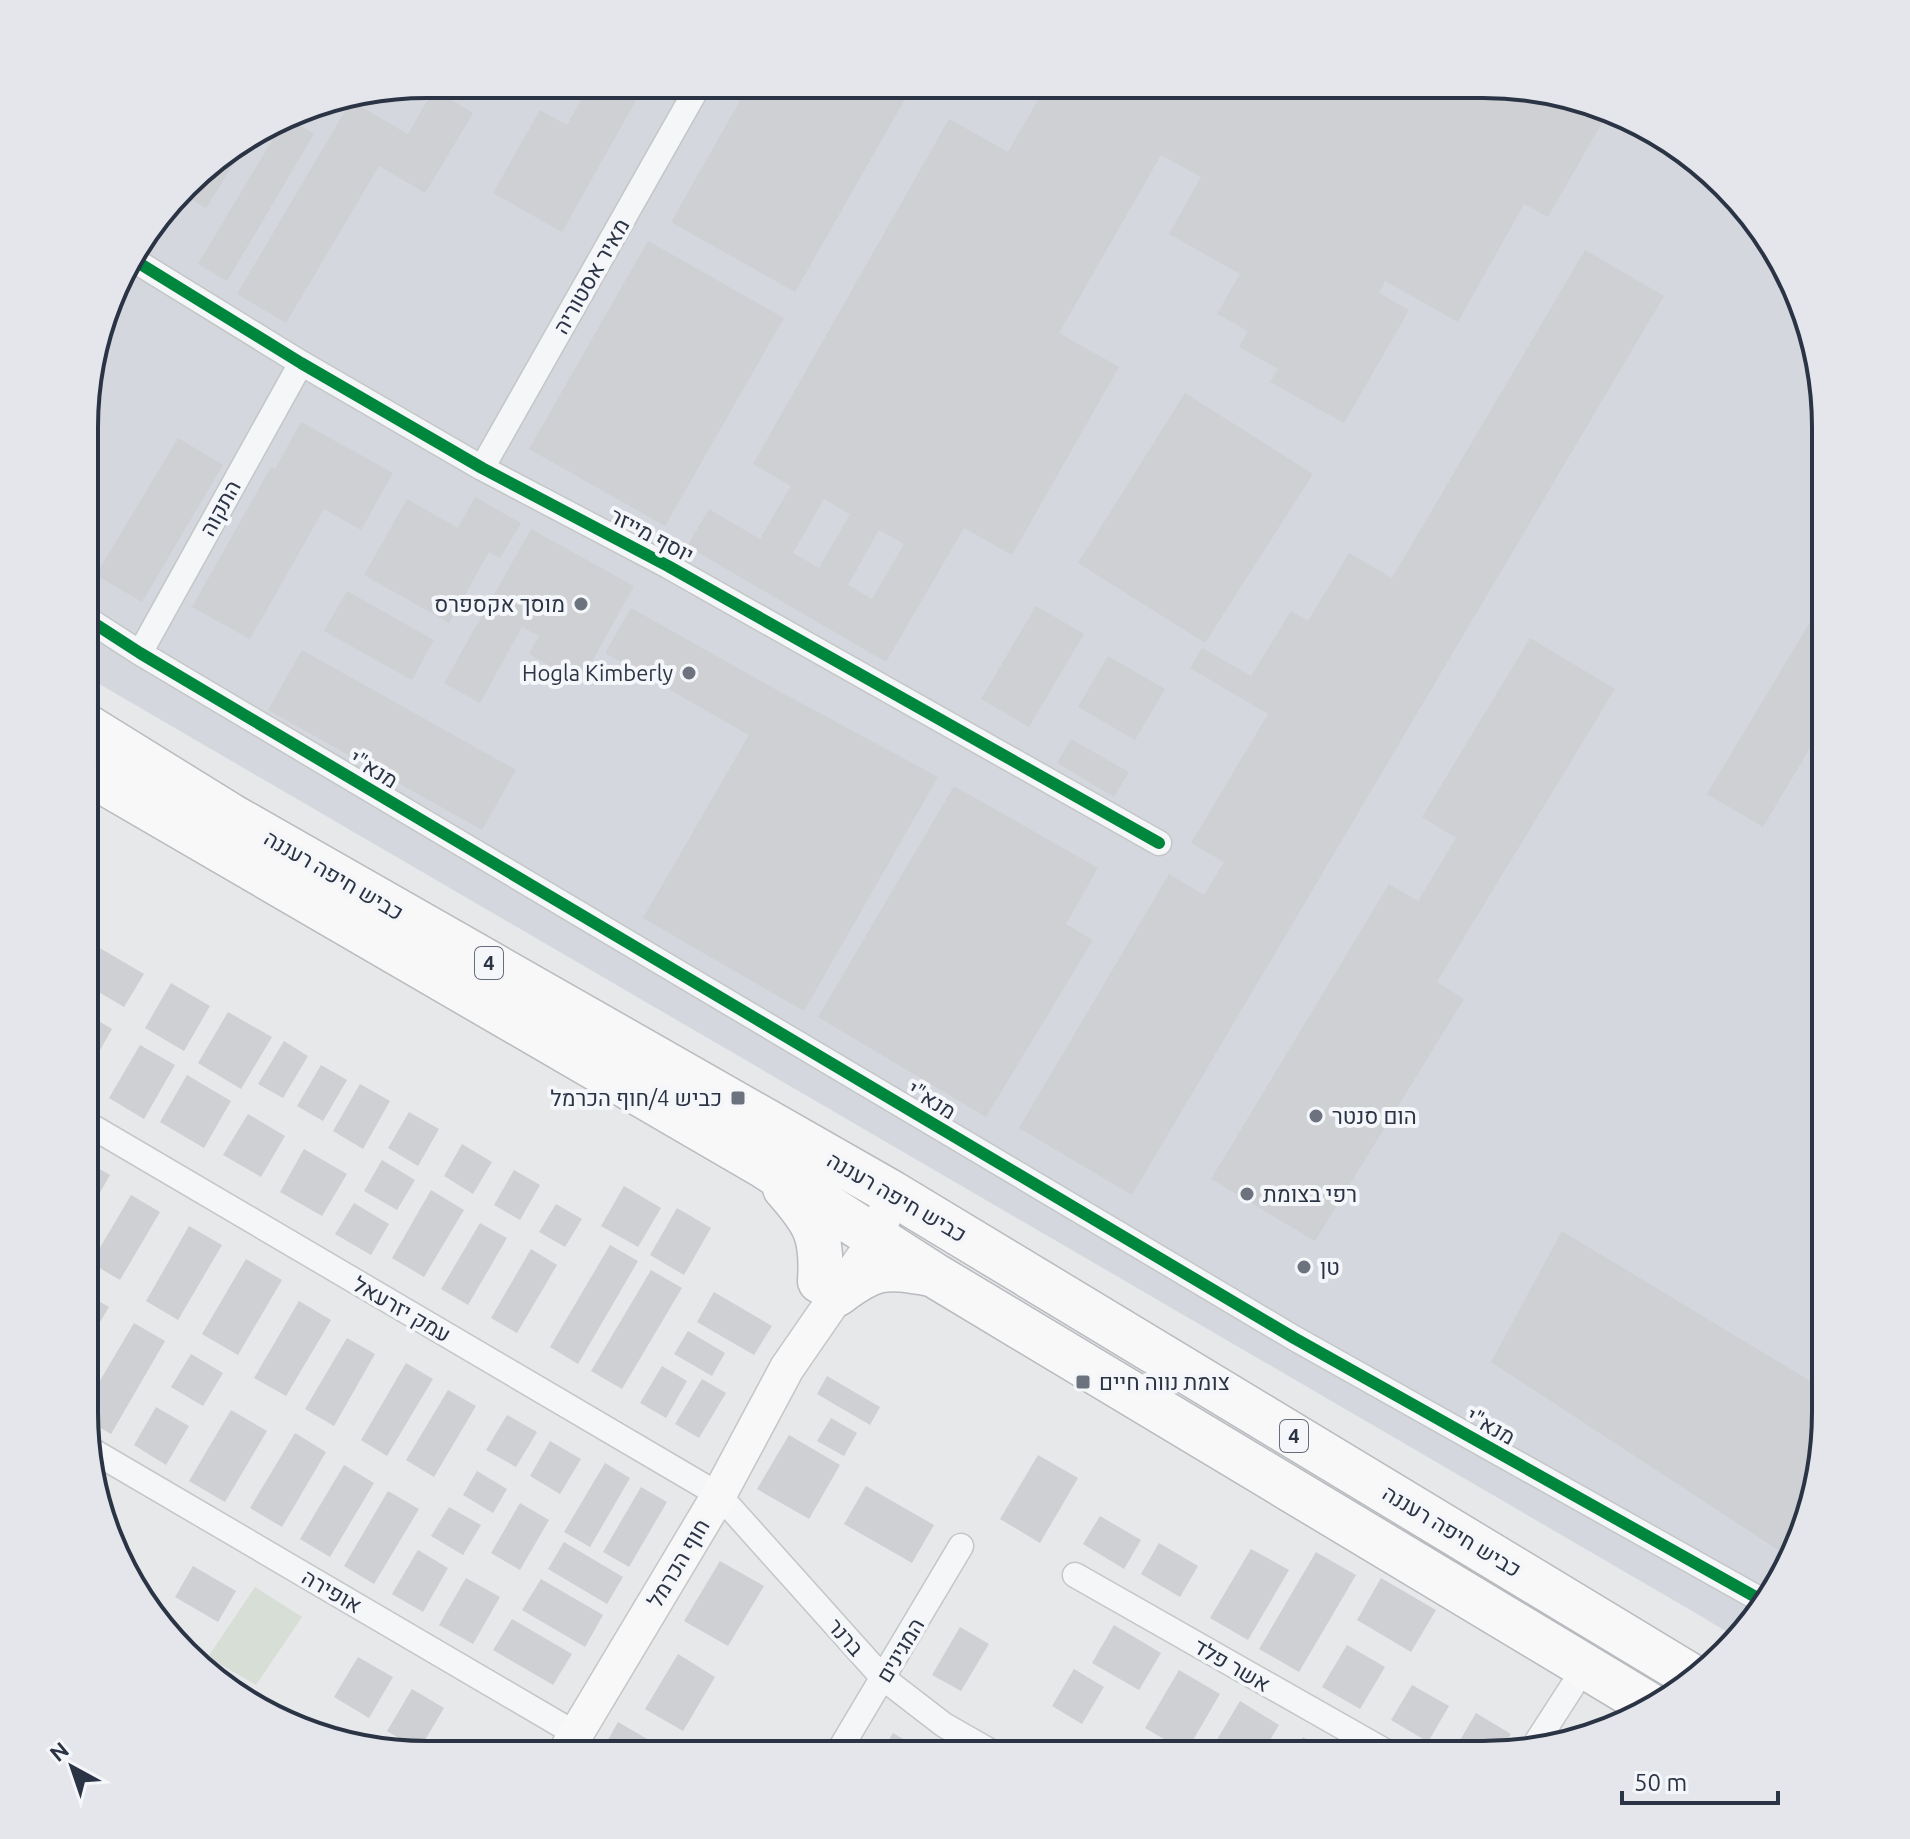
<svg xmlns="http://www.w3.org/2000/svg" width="1910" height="1839" viewBox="0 0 1910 1839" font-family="Ubuntu,Heebo,sans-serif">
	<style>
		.built { fill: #d4d7dd }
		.green { fill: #d6ded6 }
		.building { fill: #ced0d3; fill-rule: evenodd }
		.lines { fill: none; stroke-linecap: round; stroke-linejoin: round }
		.street-casing { stroke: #c4c6c8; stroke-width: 27 }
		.secondary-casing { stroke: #c4c6c8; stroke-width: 37 }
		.highway-casing { stroke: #b8bbbf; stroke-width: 47 }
		.street { stroke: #f5f6f7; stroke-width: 24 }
		.secondary { stroke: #f8f8f8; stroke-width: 34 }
		.highway { stroke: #f8f8f8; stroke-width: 44 }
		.cycleway-casing { stroke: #f4f6f9; stroke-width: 17 }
		.cycleway { stroke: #00873e; stroke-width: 12 }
		.poi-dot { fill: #6c737f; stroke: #f4f6f9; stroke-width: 3 }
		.labels { text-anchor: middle; stroke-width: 8; stroke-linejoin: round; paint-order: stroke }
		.shield { fill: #f4f6f9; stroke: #676e7b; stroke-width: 2 }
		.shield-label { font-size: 20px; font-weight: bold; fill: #2b3445 }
		.street-label { font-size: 22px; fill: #2b3445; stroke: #f4f6f9 }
		.poi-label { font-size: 22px; fill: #2b3445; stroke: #f4f6f9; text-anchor: start }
		.rim { fill: none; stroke: #2b3445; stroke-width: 4 }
	</style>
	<rect width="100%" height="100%" fill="#e6e8ea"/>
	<path class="built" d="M427 84 1528 87 1654 130 1755 218 1808 316 1825 405V1434L1790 1564 1732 1635 1699 1615 89 678 91 360 130 256 201 169 316 102Z"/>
	<path class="green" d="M255 1587 302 1617 256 1685 208 1657Z"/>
	<path class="building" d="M590 84 637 85 643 88 562 232 493 193 540 110 567 125Z
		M749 85H913L795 292 671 222Z
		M1046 86H1280L1289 91 1292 86 1528 87 1607 114 1548 217 1524 204 1458 322 1385 281 1379 293 1409 310 1344 423 1270 382 1278 369 1239 347 1248 331 1217 314 1240 274 1169 234 1201 177 1161 155 1059 333 1119 367 1012 555 964 528 886 662 687 546 709 509 760 539 791 486 753 464 949 119 1008 152ZM824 499 850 514 819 568 793 553ZM879 530 904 544 872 599 848 585Z
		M434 89 473 113 425 193 379 166 286 323 237 294 351 101 408 134Z
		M288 118 314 134 227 281 198 264 283 122Z
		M239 147 243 149 206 208 181 193 201 169Z
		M648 241 784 318 665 526 529 449Z
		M1585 250 1664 296 1132 1195 1019 1128 1169 874 1204 895 1224 862 1191 843 1268 714 1190 668 1202 648 1251 676 1291 611 1308 621 1349 553 1392 578Z
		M1185 393 1313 474 1205 643 1078 563Z
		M301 422 393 473 361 530 324 509 250 639 192 607 271 467 275 469Z
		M178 438 223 465 142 602 96 575Z
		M475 497 521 523 500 558 489 552 449 623 364 575 407 499 458 528Z
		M531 529 634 586 580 683 529 654 539 636 522 627 480 703 444 683Z
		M347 591 434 640 412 680 324 631Z
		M1825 597V723L1763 827 1707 794Z
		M1036 606 1084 634 1029 727 981 699Z
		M631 608 775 689 938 777 804 1011 643 918 749 735 605 653Z
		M1530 638 1615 689 1437 982 1464 999 1315 1241 1211 1179 1389 884 1418 901 1456 838 1422 817Z
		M302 650 516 770 482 830 268 710Z
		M1108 656 1165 689 1135 740 1078 707Z
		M1071 739 1129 772 1114 797 1057 763Z
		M954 786 1098 868 1066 924 1093 940 986 1117 818 1017Z
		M98 947 144 974 124 1007 87 985V966Z
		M171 983 210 1006 184 1051 145 1028Z
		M228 1012 272 1037 241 1089 198 1063Z
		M87 1014 112 1029 87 1073Z
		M284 1041 308 1056 283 1098 258 1084Z
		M140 1045 175 1065 144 1119 109 1098Z
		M321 1065 347 1080 323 1121 297 1106Z
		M187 1075 231 1101 204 1148 160 1122Z
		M360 1084 390 1101 363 1149 333 1131Z
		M409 1112 439 1129 418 1166 388 1148Z
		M248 1114 285 1136 261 1177 223 1155Z
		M462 1144 492 1162 473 1194 444 1176Z
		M304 1149 347 1174 322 1216 280 1192Z
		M382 1160 415 1180 397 1210 364 1191Z
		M86 1161 110 1175 86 1217Z
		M514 1170 540 1185 520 1220 494 1205Z
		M624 1186 661 1208 638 1247 601 1226Z
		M431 1190 464 1210 424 1277 392 1258Z
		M131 1195 160 1212 120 1280 91 1263Z
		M354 1203 389 1224 371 1255 335 1234Z
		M556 1204 582 1219 565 1247 539 1232Z
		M677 1208 711 1228 684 1275 650 1255Z
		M480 1223 507 1238 468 1305 441 1289Z
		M189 1226 222 1245 178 1320 146 1301Z
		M1562 1231 1825 1390V1434L1792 1559 1491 1362Z
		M610 1245 638 1261 578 1364 550 1347Z
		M531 1249 557 1265 517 1333 491 1318Z
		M246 1259 282 1280 238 1355 202 1334Z
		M651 1270 682 1288 622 1389 591 1371Z
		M714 1292 772 1326 754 1355 697 1322Z
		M85 1293 109 1307 85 1347Z
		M299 1301 331 1320 286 1396 254 1378Z
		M134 1323 165 1341 111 1434 85 1419V1406Z
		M688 1331 725 1353 712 1376 674 1354Z
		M347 1338 375 1354 334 1426 305 1409Z
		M191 1354 223 1373 203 1406 171 1387Z
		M406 1363 433 1379 387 1456 361 1440Z
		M662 1366 687 1381 666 1418 640 1403Z
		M827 1376 880 1407 870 1425 817 1394Z
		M702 1379 726 1393 699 1438 675 1424Z
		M448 1390 476 1406 434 1477 406 1460Z
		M156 1407 189 1426 166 1465 134 1445Z
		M231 1410 267 1431 225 1502 189 1481Z
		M507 1415 537 1432 516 1467 486 1450Z
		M831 1418 857 1433 844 1456 817 1441Z
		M295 1433 326 1452 282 1527 250 1508Z
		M789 1435 840 1465 809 1519 757 1489Z
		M550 1441 581 1459 560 1494 530 1476Z
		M1038 1455 1078 1478 1040 1543 1000 1519Z
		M605 1463 630 1478 590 1547 564 1532Z
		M344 1465 374 1483 330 1557 300 1539Z
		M477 1471 507 1489 493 1513 463 1495Z
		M866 1486 934 1525 912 1563 844 1524Z
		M641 1487 667 1502 629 1567 603 1552Z
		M388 1491 419 1509 374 1584 344 1566Z
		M520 1503 549 1520 520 1570 491 1553Z
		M449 1507 481 1525 463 1555 431 1536Z
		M1100 1516 1141 1540 1124 1569 1083 1544Z
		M564 1542 623 1577 607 1604 548 1569Z
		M1159 1543 1198 1566 1180 1597 1141 1574Z
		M1251 1549 1289 1570 1248 1640 1210 1618Z
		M418 1550 448 1568 423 1612 392 1594Z
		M1316 1552 1356 1575 1299 1672 1259 1649Z
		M720 1561 764 1586 728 1646 684 1621Z
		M193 1566 236 1591 218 1622 175 1597Z
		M466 1578 500 1597 473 1644 439 1625Z
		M1381 1578 1436 1610 1411 1652 1357 1620Z
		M541 1579 603 1615 585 1647 522 1610Z
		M512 1619 572 1654 553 1685 493 1650Z
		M1114 1625 1161 1653 1139 1690 1092 1663Z
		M960 1627 989 1644 961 1691 932 1675Z
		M1347 1645 1385 1667 1360 1709 1322 1687Z
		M678 1654 715 1677 683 1731 645 1709Z
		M358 1657 393 1677 369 1718 334 1697Z
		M1074 1669 1104 1687 1082 1724 1052 1706Z
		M1179 1670 1220 1694 1186 1752 1145 1728Z
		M1412 1685 1449 1706 1428 1742 1391 1720Z
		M412 1689 444 1708 419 1750 387 1731Z
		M1240 1701 1279 1725 1262 1754H1223L1212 1748Z
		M1476 1713 1511 1734 1499 1754H1452Z
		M618 1722 673 1754H600Z
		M893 1733 924 1751 921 1754H880Z
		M1303 1737 1332 1754H1292Z"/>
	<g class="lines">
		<g class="street-casing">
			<path id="street" d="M129 257 301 363 482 468 668 566 1159 843
				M482 468 699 85
				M89 620 140 653 1294 1338 1761 1600
				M140 653 301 363
				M86 1123 719 1495 883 1678 944 1725 995 1754
				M88 1448 576 1734
				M1075 1575 1390 1754
				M1532 1749 1572 1687
				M837 1754 961 1546"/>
		</g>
		<g class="secondary-casing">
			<path id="secondary" d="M564 1754 719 1495 787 1368 876 1239 892 1193"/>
		</g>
		<g class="highway-casing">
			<path id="highway" d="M89 728 231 816 892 1193 1696 1679
				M88 773 764 1166 934 1275 1651 1706
				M785 1188C815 1222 823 1235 820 1281
				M837 1294C875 1265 885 1266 931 1274"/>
		</g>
		<use href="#street" class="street"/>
		<use href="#secondary" class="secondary"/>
		<use href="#highway" class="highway"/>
		<g class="cycleway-casing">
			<path id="cycleway" d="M129 257 301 363 482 468 668 566 1159 843
				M89 620 140 653 1294 1338 1761 1600"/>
		</g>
		<use href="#cycleway" class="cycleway"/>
	</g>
	<g class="poi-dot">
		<circle cx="581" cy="604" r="8"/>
		<circle cx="689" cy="673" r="8"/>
		<rect x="730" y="1090" width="16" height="16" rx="4"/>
		<circle cx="1316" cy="1116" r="8"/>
		<circle cx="1247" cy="1194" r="8"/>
		<circle cx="1304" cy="1267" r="8"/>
		<rect x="1075" y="1374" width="16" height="16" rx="4"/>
	</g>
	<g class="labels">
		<g class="shield">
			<rect x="475" y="947" width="28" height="32" rx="6"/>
			<rect x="1280" y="1420" width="28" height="32" rx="6"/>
		</g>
		<g class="shield-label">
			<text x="489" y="970">4</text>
			<text x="1294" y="1443">4</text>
		</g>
		<g class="street-label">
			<text transform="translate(591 276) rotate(-60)" y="8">מאיר אסטוריה</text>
			<text transform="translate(220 508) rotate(-61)" y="8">התקוה</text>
			<text transform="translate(652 535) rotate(28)" y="8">יוסף מייזר</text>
			<text transform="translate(374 769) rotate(31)" y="8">מנא"י</text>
			<text transform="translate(334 875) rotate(30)" y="8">כביש חיפה רעננה</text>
			<text transform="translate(932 1100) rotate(31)" y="8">מנא"י</text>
			<text transform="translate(897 1197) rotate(30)" y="8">כביש חיפה רעננה</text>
			<text transform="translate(402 1309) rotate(30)" y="8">עמק יזרעאל</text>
			<text transform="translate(1491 1426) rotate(29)" y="8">מנא"י</text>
			<text transform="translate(1452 1531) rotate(31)" y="8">כביש חיפה רעננה</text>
			<text transform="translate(678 1563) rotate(-59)" y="8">חוף הכרמל</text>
			<text transform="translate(332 1591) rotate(30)" y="8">אופירה</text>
			<text transform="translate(846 1637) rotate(48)" y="8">ברנר</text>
			<text transform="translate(900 1650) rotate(-59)" y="8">המגינים</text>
			<text transform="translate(1232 1665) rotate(30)" y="8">אשר פלד</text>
		</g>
		<g class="poi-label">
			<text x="565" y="612" text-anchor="end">מוסך אקספרס</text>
			<text x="673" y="681" text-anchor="end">Hogla Kimberly</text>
			<text x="722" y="1106" text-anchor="end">כביש 4/חוף הכרמל</text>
			<text x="1332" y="1124">הום סנטר</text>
			<text x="1263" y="1202">רפי בצומת</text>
			<text x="1320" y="1275">טן</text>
			<text x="1099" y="1390">צומת נווה חיים</text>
		</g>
	</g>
	<path d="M0 0H1910V1839H0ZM427 98H1483A329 329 0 0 1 1812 427V1412A329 329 0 0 1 1483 1741H427A329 329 0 0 1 98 1412V427A329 329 0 0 1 427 98Z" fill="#e4e6eb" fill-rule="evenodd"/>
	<path class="rim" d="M427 98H1483A329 329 0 0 1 1812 427V1412A329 329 0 0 1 1483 1741H427A329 329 0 0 1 98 1412V427A329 329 0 0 1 427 98Z"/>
	<g transform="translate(72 1767) rotate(320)" stroke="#f4f6f9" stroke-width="6" paint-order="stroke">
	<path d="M0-6L14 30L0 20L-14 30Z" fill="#2b3445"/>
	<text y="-12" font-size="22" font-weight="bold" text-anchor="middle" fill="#2b3445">N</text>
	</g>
	<path d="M1622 1791v12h156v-12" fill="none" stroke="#2b3445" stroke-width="4"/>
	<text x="1634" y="1791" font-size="24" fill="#2b3445" stroke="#f4f6f9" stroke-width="6" paint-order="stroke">50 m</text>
</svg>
